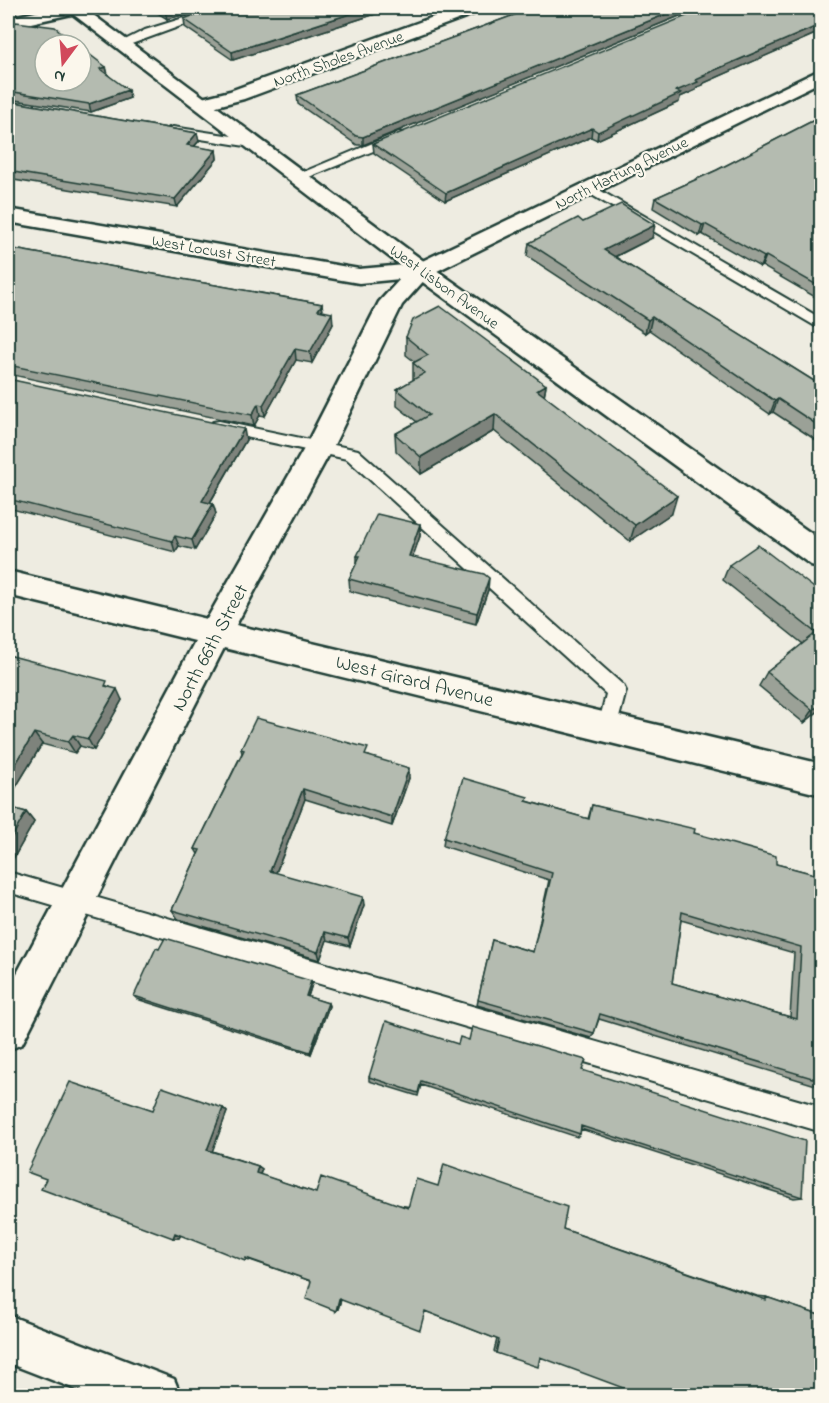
<svg xmlns="http://www.w3.org/2000/svg" width="829" height="1403" viewBox="0 0 829 1403" font-family="'Indie Flower',sans-serif">
	<style>
		.lines { fill: none; stroke-linecap: round; stroke-linejoin: round }
		.service-casing { stroke: #1f3d34; stroke-width: 4 }
		.minor-casing { stroke: #1f3d34; stroke-width: 5 }
		.secondary-casing { stroke: #1f3d34; stroke-width: 5 }
		.service { fill: #fbf7ec; fill-rule: evenodd }
		.minor { fill: #fbf7ec; fill-rule: evenodd }
		.secondary { fill: #fbf7ec; fill-rule: evenodd }
		.wall { fill: #9ba197; stroke: #1f3d34; stroke-width: 1.5; fill-rule: evenodd }
		.shaded-wall { fill: #7e837b; stroke: #1f3d34; stroke-width: 1.5 }
		.building { fill: #b4bbb0; stroke: #1f3d34; stroke-width: 1.5; fill-rule: evenodd }
		.labels { text-anchor: middle; stroke-width: 4.5; stroke-linejoin: round; paint-order: stroke }
		.far-street-label { font-size: 16px; fill: #1f3d34; stroke: #fbf7ec }
		.street-label { font-size: 20px; fill: #1f3d34; stroke: #fbf7ec }
	</style>
	<rect width="100%" height="100%" fill="#eeece1"/>
	<filter id="ink" filterUnits="userSpaceOnUse"><feTurbulence type="fractalNoise" baseFrequency=".0167" numOctaves="2"/><feDisplacementMap in="SourceGraphic" scale="12" xChannelSelector="R" yChannelSelector="G"/><feConvolveMatrix kernelMatrix="1 2 1 2 8 2 1 2 1" color-interpolation-filters="sRGB"/></filter>
	<g filter="url(#ink)">
		<g class="lines">
			<g class="service-casing">
				<path id="service" d="M216 8H230L126 46 117 44 145 30Z
					M173 127 258 140 264 144 258 148 169 134V128Z
					M399 132 403 133V139L304 179 300 180 294 176Z
					M589 184 822 319V330L585 191 583 188Z
					M219 421 358 450 623 685 626 691 615 733 608 736 601 733 598 727 606 694 347 459 213 430 211 426 213 422Z
					M8 872 822 1107V1132L8 892Z"/>
			</g>
			<g class="minor-casing">
				<path id="minor" d="M54 8H84L81 12 8 28V18Z
					M458 8H482L479 12 244 99 201 110 191 104 194 100 230 91Z
					M822 69V81L429 275 402 305 333 447 236 625 822 764V795L224 648 22 1044 8 1050V990L195 641 8 595V571L207 619 305 447 379 302 400 279 359 283 8 222V209L359 269 416 264Z
					M8 1315 174 1379 181 1396H93L8 1363Z"/>
			</g>
			<g class="secondary-casing">
				<path id="secondary" d="M65 8H84L429 265 822 541V568L811 565 413 275Z"/>
			</g>
			<use href="#service" class="service"/>
			<use href="#minor" class="minor"/>
			<use href="#secondary" class="secondary"/>
		</g>
		<path class="wall" d="M150 8H209L167 19Z
			M394 8 233 60 185 27 184 19Z
			M521 8H699L363 145H357L298 104 297 95 522 12Z
			M822 8V31L704 83 703 85 697 87 696 90 680 97 679 102 597 140 591 137 445 201 374 153 373 144Z
			M8 29 106 67 108 75 130 98 91 112 8 99V101L197 133 199 141 194 147 216 150 217 159 177 207 8 179Z
			M822 116V301L762 266 760 267 702 234 699 236 653 208 655 198 717 170Z
			M583 222 652 238 615 257 822 386V444L773 412 770 414 649 330 645 333 527 256 529 243Z
			M8 248 322 304 323 311 333 324 312 363 296 360 265 416 260 415 254 426 8 374Z
			M406 337 546 385 544 395 672 513 630 541 494 431 421 474 396 451 395 434 417 422 397 406V389L413 380V363L415 362 406 355Z
			M8 379 246 440 210 503 213 504 216 514 195 550 179 546 175 552 8 508Z
			M420 524V536L412 557 488 590 476 624 350 591 349 579 357 563V556Z
			M729 565 822 594V708L804 723 759 686 767 672 803 644 723 580Z
			M8 655 110 687 122 700 94 750 80 746 75 753 42 744 8 800Z
			M241 749 369 756 409 778 392 826 305 799 276 873 364 905 350 946 327 940 320 960 178 919 172 910 198 854 195 849 242 753Z
			M527 801 588 819 592 805 694 833 776 864 822 876V1087L599 1019 594 1033 591 1038 477 1005 492 940 533 952 549 880 443 846 444 838ZM681 920 794 953 790 1017 672 983Z
			M8 807 26 812 34 822 13 859 8 857Z
			M311 981 312 984 308 997 328 1003 329 1006 311 1054 137 999 134 996Z
			M458 1044 582 1070 802 1197 794 1198 581 1129 580 1134 577 1137 421 1085 418 1096 369 1081V1077Z
			M223 1108 227 1112 212 1151 258 1166 262 1169 260 1175 316 1193 563 1229 757 1296 766 1297 822 1316 540 1357 496 1353 494 1351 497 1339 425 1311 341 1300 338 1309 336 1311 311 1281 250 1260 249 1261 181 1235 179 1238H173L153 1110Z"/>
		<path class="shaded-wall" d="M178 8H209L167 19 165 11Z
			M368 8H394L233 60 232 52Z
			M681 8H699L363 145V137Z
			M822 24V31L704 83 703 85 697 87 696 90 680 97 679 102 597 140 598 132 676 91 703 75Z
			M106 67 108 75 100 69Z
			M128 90 130 98 91 112 89 104Z
			M592 128 591 137 445 201 446 193Z
			M197 133 199 141 188 153 187 145Z
			M216 150 217 159 177 207 175 199Z
			M705 224 702 234 699 236 702 225Z
			M655 225 652 238 602 263 604 250Z
			M766 256 762 266 760 267 764 257Z
			M322 304 323 314 318 310Z
			M332 313 333 324 312 363 310 352Z
			M652 317 649 330 645 333 648 320Z
			M295 349 296 360 265 416 263 405Z
			M546 385 543 403 537 390Z
			M778 399 773 412 770 414 775 401Z
			M258 404 260 415 254 426 252 415Z
			M495 414 494 431 421 474V457Z
			M244 429 246 440 205 511 202 501Z
			M677 496 672 513 630 541 635 525Z
			M213 504 216 514 195 550 192 540Z
			M420 524V536L409 568V556Z
			M175 536 179 546 175 552 172 541Z
			M489 578 488 590 476 624 477 613Z
			M117 689 122 700 94 750 88 739Z
			M822 703V708L804 723 813 710Z
			M34 733 42 744 8 800V777Z
			M73 735 80 746 75 753 68 742Z
			M409 768V778L392 826V817Z
			M303 789 305 799 273 880 270 871Z
			M26 812 34 822 13 859 8 853V844Z
			M363 897 364 905 350 946 348 938Z
			M325 932 327 940 320 960 318 952Z
			M311 981 312 984 307 999 306 996Z
			M328 1003 329 1006 311 1054 310 1052Z
			M223 1108 227 1112 212 1152 207 1150Z
			M258 1166 262 1169 259 1176 256 1173Z
			M175 1233 181 1234 179 1238H173Z
			M339 1299H341L338 1309 336 1311Z"/>
		<path class="building" d="M160 8H178L165 11Z
			M214 8H368L232 52 184 19Z
			M524 8H681L363 137 356 136 297 95 525 11Z
			M706 8H822V24L703 75 705 76 696 80 698 82 676 91 681 93 598 132 592 128 446 193 373 144Z
			M16 22 55 27 77 45H45V81H81V48L106 67 100 69 128 90 89 104 8 91V29Z
			M8 101 197 133 187 145 216 150 175 199 8 171Z
			M822 116V288L766 256 764 257 705 224 702 225 655 198 717 170Z
			M621 204 655 225 604 250 822 386V428L778 399 775 401 652 317 648 320 529 243 578 218 583 222Z
			M8 248 322 304 318 310 332 313 310 352 295 349 263 405 258 404 252 415 8 365Z
			M440 306 546 385 537 390 677 496 635 525 495 414 421 457 395 434 429 415 397 389 425 373 413 363 428 355 406 337 413 320Z
			M8 379 244 429 202 501 213 504 192 540 175 536 172 541 8 499Z
			M377 514 420 524 409 556 484 574 489 578 477 613 349 579 360 556H357Z
			M758 545 822 594V703L813 710 767 672 816 633 729 565Z
			M8 655 107 681 105 686 117 689 88 739 73 735 68 742 34 733 8 777Z
			M256 718 368 748 365 755 409 768 392 817 303 789 270 871 363 897 348 938 325 932 318 952 172 910 200 850 195 849 244 750 241 749Z
			M463 778 528 797 526 801 589 819 592 805 695 829 694 833 776 856V864L822 876V1081L600 1014 594 1033 478 1000 492 940 533 952 552 873 444 838ZM682 912 801 947 797 1019 672 983Z
			M8 807 26 812 8 844Z
			M165 938 311 981 306 996 328 1003 310 1052 134 996 156 948 159 949Z
			M386 1021 458 1044 460 1037 469 1040 472 1027 586 1060 582 1070 805 1141 802 1197 581 1126 580 1134 421 1081 418 1093 369 1077Z
			M70 1082 153 1110 162 1087 223 1108 207 1150 258 1166 256 1173 316 1193 321 1177 408 1208 416 1179 438 1186 444 1164 567 1207 563 1229 766 1300V1297L822 1316V1395H642L540 1357 538 1367 496 1353 499 1340 425 1311 420 1330 339 1299 336 1311 306 1299 311 1281 246 1258 245 1261 175 1233 173 1238 41 1189 46 1179 27 1172Z"/>
	</g>
	<g class="labels">
		<g class="far-street-label">
			<text transform="translate(338 58) rotate(-20)" y="6">North Sholes Avenue</text>
			<text transform="translate(621 172) rotate(-26)" y="6">North Hartung Avenue</text>
			<text transform="translate(214 250) rotate(10)" y="6">West Locust Street</text>
			<text transform="translate(445 286) rotate(36)" y="6">West Lisbon Avenue</text>
		</g>
		<g class="street-label">
			<text transform="translate(209 647) rotate(-62)" y="7">North 66th Street</text>
			<text transform="translate(415 680) rotate(14)" y="7">West Girard Avenue</text>
		</g>
	</g>
	<rect width="829" height="1403" fill="none" stroke="#fbf7ec" stroke-width="30"/>
	<rect x="15" y="15" width="799" height="1373" fill="none" stroke="#1f3d34" stroke-width="2" filter="url(#ink)"/>
	<g transform="translate(63 63) rotate(196)"><circle r="28" fill="#fbf7ec" stroke="#a3ada2" stroke-width="1.5"/>
	<path d="M0-4.5L10 22L0 15L-10 22Z" fill="#d1495b"/>
	<text y="-9" font-size="16" font-weight="bold" text-anchor="middle" fill="#1f3d34">N</text>
	</g>
</svg>
